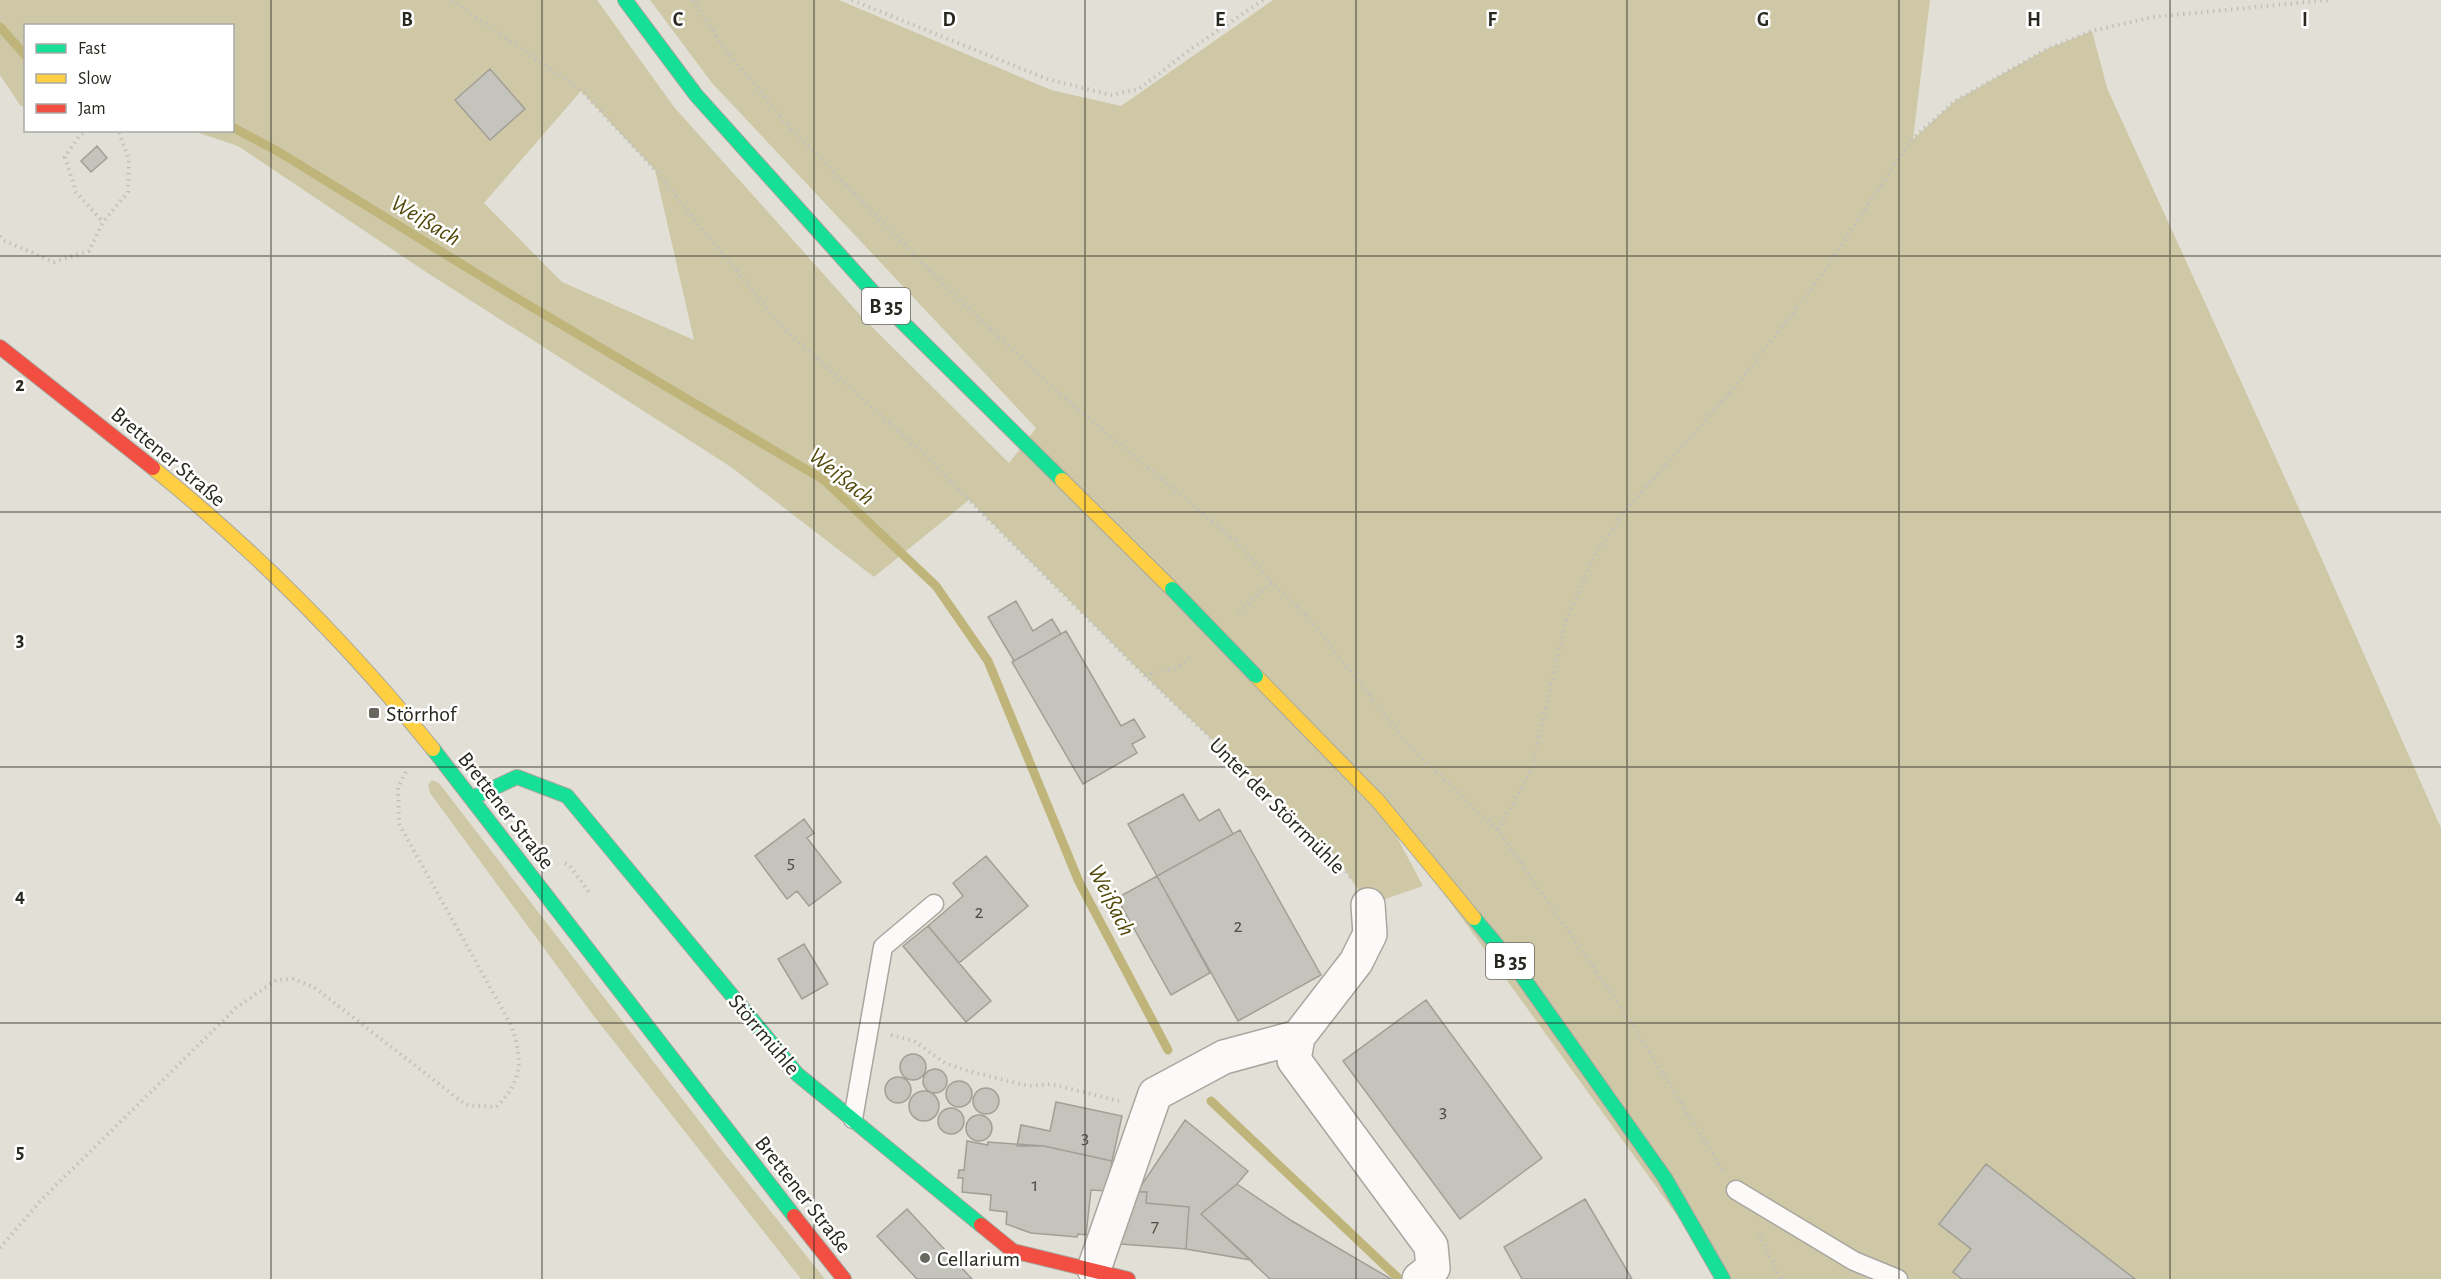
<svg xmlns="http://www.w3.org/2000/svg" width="2441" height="1279" viewBox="0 0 2441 1279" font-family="'Alegreya Sans',sans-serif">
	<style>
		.green { fill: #cec8a6; fill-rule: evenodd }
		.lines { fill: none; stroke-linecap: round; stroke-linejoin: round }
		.stream { stroke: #bfb57b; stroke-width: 9 }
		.building { fill: #c5c4bc; stroke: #a19f97; stroke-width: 1.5 }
		.lane-casing { stroke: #a8a69e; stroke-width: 21 }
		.street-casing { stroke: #a8a69e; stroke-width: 36 }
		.fast-casing { stroke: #a8a69e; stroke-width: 16 }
		.slow-casing { stroke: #a8a69e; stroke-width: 16 }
		.jam-casing { stroke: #a8a69e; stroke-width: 16 }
		.path { stroke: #c1c0bb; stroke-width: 4; stroke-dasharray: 1.5 4.5; stroke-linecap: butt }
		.lane { stroke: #fbfaf9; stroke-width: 18 }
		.street { stroke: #fbfaf9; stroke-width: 33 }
		.fast { stroke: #16e098; stroke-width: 14 }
		.slow { stroke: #ffcf43; stroke-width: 14 }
		.jam { stroke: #f24e42; stroke-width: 14 }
		.fast-bridge-casing { stroke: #a8a69e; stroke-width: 16; stroke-linecap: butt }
		.fast-bridge { stroke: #16e098; stroke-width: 14 }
		.grid { fill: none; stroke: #282720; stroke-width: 1.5; stroke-opacity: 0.55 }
		.poi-dot { fill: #696860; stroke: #fff; stroke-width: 2 }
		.labels { text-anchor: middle; stroke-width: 5; stroke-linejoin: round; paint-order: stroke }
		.number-label { font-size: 20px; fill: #4f4e47 }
		.shield { fill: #fff; stroke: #686863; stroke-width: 1.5 }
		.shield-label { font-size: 21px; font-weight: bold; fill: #282720 }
		.street-label { font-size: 22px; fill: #282720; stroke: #fff }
		.poi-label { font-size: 22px; fill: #282720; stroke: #fff; text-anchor: start }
		.water-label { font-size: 24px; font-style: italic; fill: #524809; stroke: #fff }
		.grid-label { font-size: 20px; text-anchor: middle; font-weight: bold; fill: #282720; stroke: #fff; stroke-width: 5; stroke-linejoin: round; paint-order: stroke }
	</style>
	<rect width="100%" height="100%" fill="#e2e0d6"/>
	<path class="green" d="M0 0H597L674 107 861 316 1009 463 1036 428 712 83 650 0H839L1051 90 1121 106 1273 0H1930L1913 139 1955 101 2047 49 2092 31 2107 88 2312 537 2441 828V1279H1723L1380 805 1423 886 1368 905 1338 859 1144 675 969 500 874 577 731 467 423 270 238 146 193 131 232 130V26H26L25 108 20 105 0 75ZM581 91 655 170 694 340 562 282 484 203Z
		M432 780 439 783 723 1152 825 1279H801L593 1015 430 793 428 785Z"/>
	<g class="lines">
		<path class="stream" d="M0 27 26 56
			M232 127 279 152 510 294 824 480 936 586 988 661 1079 882 1168 1050
			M1211 1101 1399 1279"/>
	</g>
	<path class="building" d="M490 69 525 109 490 140 455 100Z
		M97 146 107 158 91 172 81 161Z
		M1016 601 1033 631 1052 619 1061 634 1014 661 988 617Z
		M1066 631 1121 726 1134 719 1145 737 1132 744 1137 753 1083 784 1012 662Z
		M1183 794 1199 821 1219 809 1233 834 1157 876 1128 824Z
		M804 819 814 833 807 838 841 882 809 906 797 891 787 899 755 856Z
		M1240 830 1321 975 1238 1021 1157 876Z
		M986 856 1028 906 959 963 928 926 963 896 953 883Z
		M1157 876 1210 973 1171 995 1117 898Z
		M928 926 991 1001 966 1022 903 946Z
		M804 944 828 984 802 999 778 959Z
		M1426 1000 1542 1158 1460 1219 1343 1061Z
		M900 1067a13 13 0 1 1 26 0a13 13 0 1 1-26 0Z
		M923 1081a12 12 0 1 1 24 0a12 12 0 1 1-24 0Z
		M885 1090a13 13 0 1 1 26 0a13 13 0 1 1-26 0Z
		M946 1094a13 13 0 1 1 26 0a13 13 0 1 1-26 0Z
		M973 1101a13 13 0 1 1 26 0a13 13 0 1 1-26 0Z
		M909 1106a15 15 0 1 1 30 0a15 15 0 1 1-30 0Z
		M1056 1102 1122 1116 1112 1161 1044 1146H1017L1021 1125 1050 1131Z
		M938 1121a13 13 0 1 1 26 0a13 13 0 1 1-26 0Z
		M966 1128a13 13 0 1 1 26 0a13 13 0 1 1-26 0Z
		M1185 1120 1248 1171 1237 1184 1201 1214 1251 1260 1186 1249 1189 1207 1146 1203 1147 1192H1137Z
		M967 1141 988 1145V1142L1044 1146 1112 1161 1107 1191 1091 1190 1086 1235 1078 1234 1077 1237 1031 1233 1006 1224 1007 1212 990 1210 991 1195 962 1192 963 1178H958L959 1170H964Z
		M1986 1164 2135 1279H1962L1953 1272 1971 1249 1939 1224Z
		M1237 1184 1292 1221 1391 1279H1270L1201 1214Z
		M1125 1191 1147 1192 1146 1203 1189 1207 1186 1249 1121 1244Z
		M1585 1199 1632 1279H1522L1504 1247Z
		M907 1209 972 1279H917L877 1236Z"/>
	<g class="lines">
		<g class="lane-casing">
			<path id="lane" d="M853 1119 883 947 934 904
				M1736 1190 1854 1261 1898 1279"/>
		</g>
		<g class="street-casing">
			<path id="street" d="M1368 905 1370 934 1356 962 1298 1037 1294 1060 1431 1246 1433 1268 1419 1279
				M1094 1269 1155 1094 1224 1057 1298 1037"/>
		</g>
		<g class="fast-casing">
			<path id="fast" d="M625 0 696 95 881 301 1062 480
				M433 749 794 1216
				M472 798 517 777 567 796 797 1074 981 1225
				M1474 918 1517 969 1665 1178 1723 1279"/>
		</g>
		<g class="slow-casing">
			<path id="slow" d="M153 468C257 552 349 645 433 749
				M1062 480 1172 589
				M1256 676 1378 801 1474 918"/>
		</g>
		<g class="jam-casing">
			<path id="jam" d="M0 347 153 468
				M794 1216 844 1279
				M981 1225 1013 1251 1128 1279"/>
		</g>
		<path class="path" d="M451 0 582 91 655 170 782 327 918 449 1144 675 1177 668 1191 655
			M693 0 724 48 789 127 944 285 1060 394 1238 543 1272 582 1310 620 1412 749 1498 830 1623 1010 1723 1170
			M852 0 1047 79 1111 95 1139 89 1191 49 1263 0
			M88 130 80 135 65 157 76 192 103 222
			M0 236 5 241 54 262 89 251 103 222 128 192 129 159 119 133 113 130
			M1239 612 1272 582
			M1144 675 1338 859 1351 879
			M1498 830 1532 768 1566 620 1595 555 1629 506 1739 382 1817 282 1912 139 1955 101 2047 49 2092 31 2153 17 2328 0
			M565 863 570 866 589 892
			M891 1035 914 1041 945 1063 968 1071 1029 1086 1051 1084 1119 1101
			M1759 1234 1781 1279
			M0 1248 42 1199 237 1007 276 980 293 979 314 987 466 1105 496 1107C524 1081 523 1056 510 1023L399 824 398 787 408 768"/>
		<use href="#lane" class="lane"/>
		<use href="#street" class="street"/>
		<use href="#fast" class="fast"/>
		<use href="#slow" class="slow"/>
		<use href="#jam" class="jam"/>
		<g class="fast-bridge-casing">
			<path id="fast-bridge" d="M1172 589 1256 676"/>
		</g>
		<use href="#fast-bridge" class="fast-bridge"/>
	</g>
	<path class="grid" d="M271 0V1279M542 0V1279M814 0V1279M1085 0V1279M1356 0V1279M1627 0V1279M1899 0V1279M2170 0V1279M0 256H2441M0 512H2441M0 767H2441M0 1023H2441"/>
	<g class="poi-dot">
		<rect x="368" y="707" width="12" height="12" rx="3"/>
		<circle cx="925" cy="1258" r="6"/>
	</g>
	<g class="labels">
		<g class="number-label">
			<text x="791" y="868">5</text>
			<text x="979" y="918">2</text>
			<text x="1238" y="932">2</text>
			<text x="1443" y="1117">3</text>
			<text x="1085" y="1143">3</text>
			<text x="1035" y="1191">1</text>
			<text x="1155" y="1232">7</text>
		</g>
		<g class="shield">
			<rect x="862" y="288" width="48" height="36" rx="4.5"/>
			<rect x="1486" y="943" width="48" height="36" rx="4.5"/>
		</g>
		<g class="shield-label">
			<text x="886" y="313">B 35</text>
			<text x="1510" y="968">B 35</text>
		</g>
		<g class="street-label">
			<text transform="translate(169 456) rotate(40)" y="8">Brettener Straße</text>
			<text transform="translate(1278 805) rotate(45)" y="8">Unter der Störrmühle</text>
			<text transform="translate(507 810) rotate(52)" y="8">Brettener Straße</text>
			<text transform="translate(765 1034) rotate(50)" y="8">Störrmühle</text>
			<text transform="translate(804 1194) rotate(52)" y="8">Brettener Straße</text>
		</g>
		<g class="poi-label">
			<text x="386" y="721">Störrhof</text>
			<text x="937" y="1266">Cellarium</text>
		</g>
		<g class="water-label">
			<text transform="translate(426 220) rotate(31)" y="8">Weißach</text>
			<text transform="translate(842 476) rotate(39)" y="8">Weißach</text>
			<text transform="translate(1112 900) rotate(63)" y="8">Weißach</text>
		</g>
	</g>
	<g class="grid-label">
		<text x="407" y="26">B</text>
		<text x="678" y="26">C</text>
		<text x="949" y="26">D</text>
		<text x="1220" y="26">E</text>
		<text x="1492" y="26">F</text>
		<text x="1763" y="26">G</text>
		<text x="2034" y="26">H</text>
		<text x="2305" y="26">I</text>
		<text x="20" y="391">2</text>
		<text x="20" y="646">3</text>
		<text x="20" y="902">4</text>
		<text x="20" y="1158">5</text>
	</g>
	<rect x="24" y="24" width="210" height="108" fill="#ffffff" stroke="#a9a9a6" stroke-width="1.5"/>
	<rect x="36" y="44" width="30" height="9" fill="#16e098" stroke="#a9a9a6" stroke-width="1.5"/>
	<text x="78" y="54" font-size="18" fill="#282720">Fast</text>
	<rect x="36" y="74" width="30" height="9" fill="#ffcf43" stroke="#a9a9a6" stroke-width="1.5"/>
	<text x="78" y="84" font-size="18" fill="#282720">Slow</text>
	<rect x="36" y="104" width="30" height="9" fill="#f24e42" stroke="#a9a9a6" stroke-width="1.5"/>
	<text x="78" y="114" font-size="18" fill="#282720">Jam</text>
</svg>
